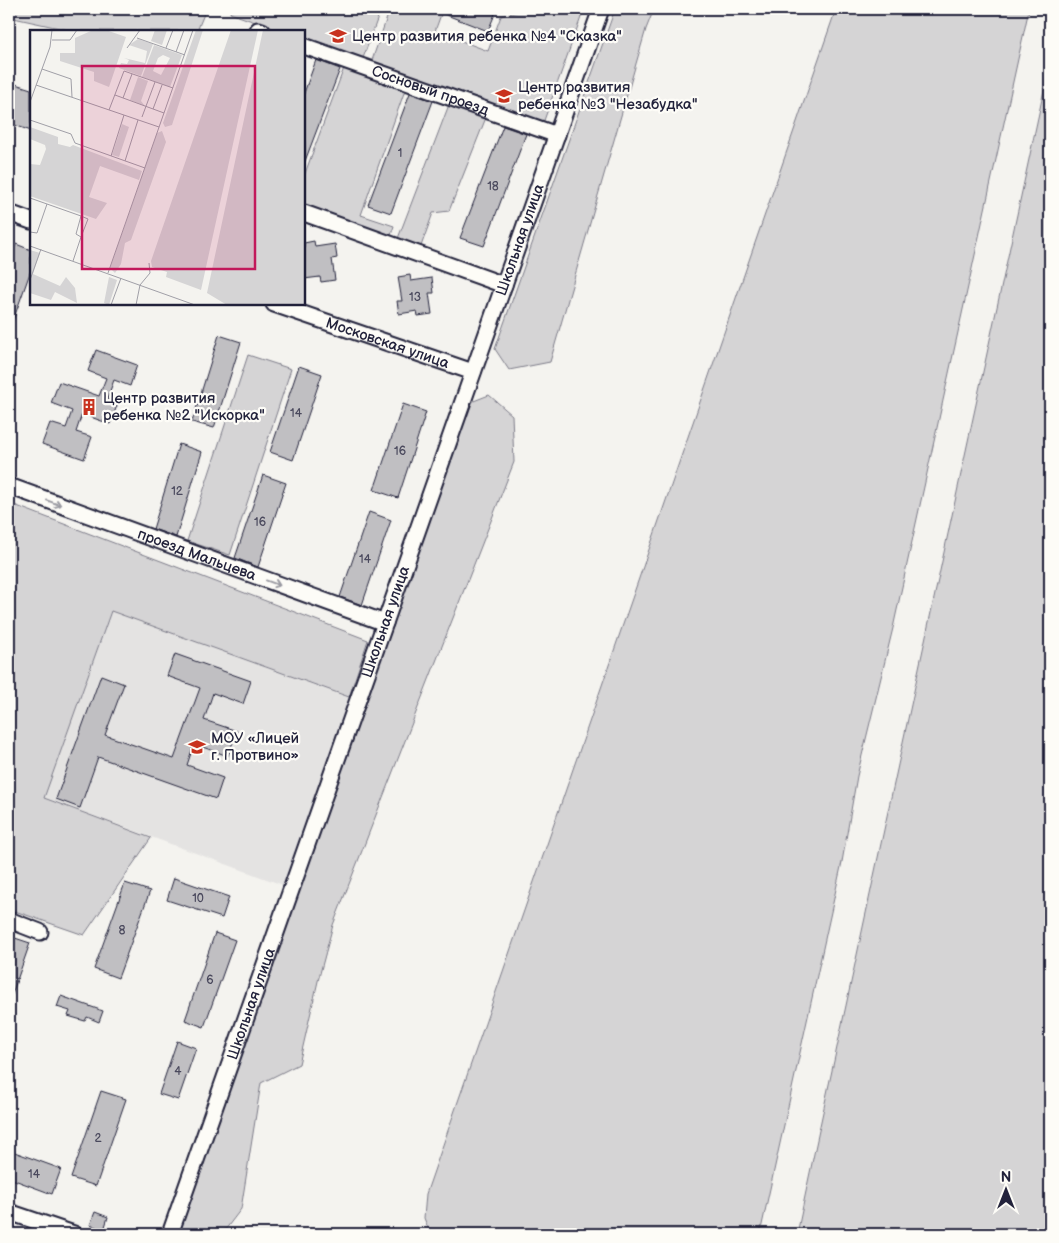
<svg xmlns="http://www.w3.org/2000/svg" width="1059" height="1243" viewBox="0 0 1059 1243" font-family="'Balsamiq Sans',sans-serif">
	<style>
		.built { fill: #e4e3e2 }
		.green { fill: #d5d4d5; stroke: #7c7b88 }
		.building { fill: #c0bfc2; stroke: #22223b }
		.lines { fill: none; stroke-linecap: round; stroke-linejoin: round }
		.minor-casing { stroke: #22223b; stroke-width: 19 }
		.minor { stroke: #fdfcf7; stroke-width: 15 }
		.oneway { stroke: #9a9aa2 }
		.labels { text-anchor: middle; stroke-width: 4.5; stroke-linejoin: round; paint-order: stroke }
		.number-label { font-size: 12px; fill: #4a495d }
		.poi-label { font-size: 15px; fill: #22223b; stroke: #fdfcf7; text-anchor: start }
		.street-label { font-size: 15px; fill: #22223b; stroke: #fdfcf7 }
		.inset-road { fill: none; stroke: #a09fa7; stroke-width: 1 }
		.view { fill: #c2185b; fill-opacity: 0.15; stroke: #c2185b; stroke-width: 2.5 }
		.inset-edge { fill: none; stroke: #22223b; stroke-width: 2.5 }
	</style>
	<rect width="100%" height="100%" fill="#f4f3ef"/>
	<filter id="ink" filterUnits="userSpaceOnUse"><feTurbulence type="fractalNoise" baseFrequency=".02" numOctaves="2"/><feDisplacementMap in="SourceGraphic" scale="10" xChannelSelector="R" yChannelSelector="G"/><feConvolveMatrix kernelMatrix="1 2 1 2 8 2 1 2 1" color-interpolation-filters="sRGB"/></filter>
	<g filter="url(#ink)">
		<path class="built" d="M111 611 349 697 283 885 44 798Z"/>
		<path class="green" d="M9 9H206L197 31H73L9 17Z
			M231 9H381L362 61 304 40V31H280L230 13Z
			M390 9H443L435 31 488 51 501 16 520 11V9H584L542 126 370 66Z
			M615 9H654L646 29 550 362 509 370 495 349Z
			M836 9H1029L893 628 857 776 842 862 760 1234H446L428 1228 424 1218 426 1194Z
			M1050 62V1234H797L815 1149Z
			M344 68 405 90 361 215 394 226 389 241 304 211V176Z
			M450 102 487 115 449 211 433 213 420 249 397 241Z
			M248 355 291 369 230 555 187 541Z
			M489 395 512 415 514 462 333 925 318 981 299 1064 261 1083 241 1209 222 1234H174L461 406Z
			M9 503 368 640 349 697 111 611 44 798 151 838 84 935 9 909Z"/>
		<path class="building" d="M431 9H497L488 31Z
			M316 60 340 69 305 161 304 93Z
			M9 82 31 89V131L9 123Z
			M410 93 433 101 391 213 368 205Z
			M503 126 526 134 484 246 460 238Z
			M314 241 315 247 335 244 337 258 332 259 335 280 321 282 320 277 304 279V243Z
			M16 244 31 250V270L10 329 9 328V265Z
			M410 275 411 281 432 278 434 293H429L432 314 418 316 417 311 399 314 397 301H402L398 277Z
			M219 335 241 342 214 428 192 422Z
			M96 350 137 365 130 386 114 380 107 399 118 403 110 424 82 414 76 432 92 437 84 459 42 444 50 423 66 428 72 411 51 403 59 382 99 396 106 378 88 371Z
			M299 366 322 374 293 460 270 452Z
			M403 404 426 412 398 498 374 490Z
			M179 444 202 452 176 537 153 529Z
			M263 475 286 483 258 567 235 558Z
			M369 512 391 520 362 605 340 597Z
			M175 654 251 681 243 704 213 693 204 720 237 731 228 756 194 744 187 765 223 778 216 799 98 757 80 808 56 799 101 675 124 684 105 735 174 759 200 688 167 676Z
			M174 878 229 897 222 918 167 900Z
			M125 883 150 891 118 978 94 969Z
			M215 933 235 940 204 1027 185 1020Z
			M9 936 30 943 10 1000 9 999Z
			M61 996 103 1011 99 1022 87 1017 85 1021 68 1016 70 1011 57 1007Z
			M177 1041 196 1048 178 1100 159 1094Z
			M101 1091 126 1099 96 1186 71 1178Z
			M9 1150 61 1169 52 1194 9 1178Z
			M95 1212 108 1217 104 1230 90 1225Z"/>
		<g class="lines">
			<g class="minor-casing">
				<g id="minor">
					<path d="M258 30 262 31"/>
					<path id="s1" d="M304 46 557 135"/>
					<path d="M9 213 31 221"/>
					<path d="M304 213 504 285"/>
					<path id="s2" d="M274 304 473 372"/>
					<path id="s3" d="M9 486 385 623"/>
					<path d="M9 920 40 932"/>
					<path d="M9 1212 74 1234"/>
					<path id="s4" d="M170 1234 601 9"/>
				</g>
			</g>
			<use href="#minor" class="minor"/>
		</g>
		<defs><path id="oneway-shaft" d="M-6 0H5M1.5-3L5.5 0L1.5 3" fill="none" stroke-width="1.6" stroke-linecap="round" stroke-linejoin="round" transform="scale(1.25)"/></defs>
		<g class="oneway">
			<use href="#oneway-shaft" transform="translate(54 503) rotate(20)"/>
			<use href="#oneway-shaft" transform="translate(273 583) rotate(20)"/>
		</g>
	</g>
	<defs>
		<g id="school-bare" transform="scale(1.35)"><path d="M0-5L7-2L0 1L-7-2ZM-4 1L0 2.5L4 1V4Q0 6-4 4Z" fill="#c8321e" stroke="#fdfcf7" stroke-width="2.5" paint-order="stroke"/></g>
		<g id="building-bare" transform="scale(1.35)"><path d="M-4-6H4V6H1V3H-1V6H-4ZM-2.5-4.3h1.7v1.8h-1.7ZM.8-4.3h1.7v1.8H.8ZM-2.5-1h1.7V.8h-1.7ZM.8-1h1.7V.8H.8Z" fill="#c8321e" stroke="#fdfcf7" stroke-width="2.5" paint-order="stroke"/></g>
	</defs>
	<g fill-rule="evenodd">
		<use href="#school-bare" x="338" y="36"/>
		<use href="#school-bare" x="504" y="96"/>
		<use href="#building-bare" x="89" y="407"/>
		<use href="#school-bare" x="197" y="747"/>
	</g>
	<g class="labels">
		<g class="number-label">
			<text x="400" y="157">1</text>
			<text x="493" y="190">18</text>
			<text x="415" y="301">13</text>
			<text x="296" y="417">14</text>
			<text x="400" y="455">16</text>
			<text x="177" y="495">12</text>
			<text x="260" y="526">16</text>
			<text x="365" y="563">14</text>
			<text x="198" y="902">10</text>
			<text x="122" y="934">8</text>
			<text x="210" y="984">6</text>
			<text x="178" y="1075">4</text>
			<text x="98" y="1142">2</text>
			<text x="34" y="1178">14</text>
		</g>
		<g class="poi-label">
			<text x="352" y="41">Центр развития ребенка №4 "Сказка"</text>
			<text x="518" y="92">Центр развития<tspan x="518" dy="17">ребенка №3 "Незабудка"</tspan></text>
			<text x="103" y="403">Центр развития<tspan x="103" dy="17">ребенка №2 "Искорка"</tspan></text>
			<text x="211" y="743">МОУ «Лицей<tspan x="211" dy="17">г. Протвино»</tspan></text>
		</g>
		<g class="street-label">
			<text dy="5" stroke="none"><textPath href="#s1" startOffset="134">Сосновый проезд</textPath></text>
			<text dy="5" stroke="none"><textPath href="#s4" startOffset="1054">Школьная улица</textPath></text>
			<text dy="5" stroke="none"><textPath href="#s2" startOffset="120">Московская улица</textPath></text>
			<text dy="5" stroke="none"><textPath href="#s3" startOffset="200">проезд Мальцева</textPath></text>
			<text dy="5" stroke="none"><textPath href="#s4" startOffset="649">Школьная улица</textPath></text>
			<text dy="5" stroke="none"><textPath href="#s4" startOffset="244">Школьная улица</textPath></text>
		</g>
	</g>
	<g transform="translate(30 30)">
		<rect width="275" height="275" fill="#f4f3ef"/>
		<path d="M63 0H76L96 7 79 57 64 51V42L30 31V23H45V8ZM125 0H137L132 15 121 11ZM166 0H173L142 95 135 97 133 93ZM201 0H228L171 260 136 247 137 242 122 237 121 231ZM233 0H275V275H197L177 263ZM108 9 123 14 111 46 89 38 91 33 97 34 99 30 94 28 115 33 117 21 99 15ZM124 15 152 25 140 57 112 47ZM133 25 140 28 131 45 123 41 128 28ZM108 47 118 51 111 71 115 76 100 70ZM92 94 99 97 89 127 82 125ZM0 97 28 107V114L40 117 43 115 112 141 109 150 70 136 59 167 77 173 66 189 0 166V134L10 135 16 119 15 115 0 109ZM132 101 136 112 101 210 95 213 91 234 85 243 80 238 127 103ZM0 220 10 223 3 244 30 256 36 247 45 258 47 273 25 262 21 270 0 263ZM79 247 87 250 79 275 74 273Z" fill="#d5d4d5" fill-rule="evenodd"/>
		<path class="inset-road" d="M107 8 155 25M22 10H40L47 0M97 18 110 0M136 18 143 0M146 22 154 0M12 39 41 49 42 67M6 55 129 97M85 65 134 83M93 68 102 44M0 72 20 17 22 0M123 79 132 55M79 80 94 41 143 58M112 87 125 52M0 90 41 104 45 113 115 138M81 126 94 85M95 131 108 90M0 168 51 186 58 189 51 207 46 204 51 186M0 202 7 203 17 174M0 216 165 275M43 231 51 207M78 243 163 0M0 250 11 219M81 275 91 248M106 275 110 255 120 243 119 233"/>
		<path class="view" d="M52 36H225V239H52Z"/>
		<rect width="275" height="275" class="inset-edge"/>
	</g>
	<rect width="1059" height="1243" fill="none" stroke="#fdfcf7" stroke-width="30"/>
	<rect x="15" y="15" width="1029" height="1213" fill="none" stroke="#22223b" stroke-width="2" filter="url(#ink)"/>
	<g transform="translate(1006 1190)" stroke="#fdfcf7" stroke-width="4" paint-order="stroke">
	<path d="M0-4L9 19L0 12L-9 19Z" fill="#22223b"/>
	<text y="-8" font-size="14" font-weight="bold" text-anchor="middle" fill="#22223b">N</text>
	</g>
</svg>
